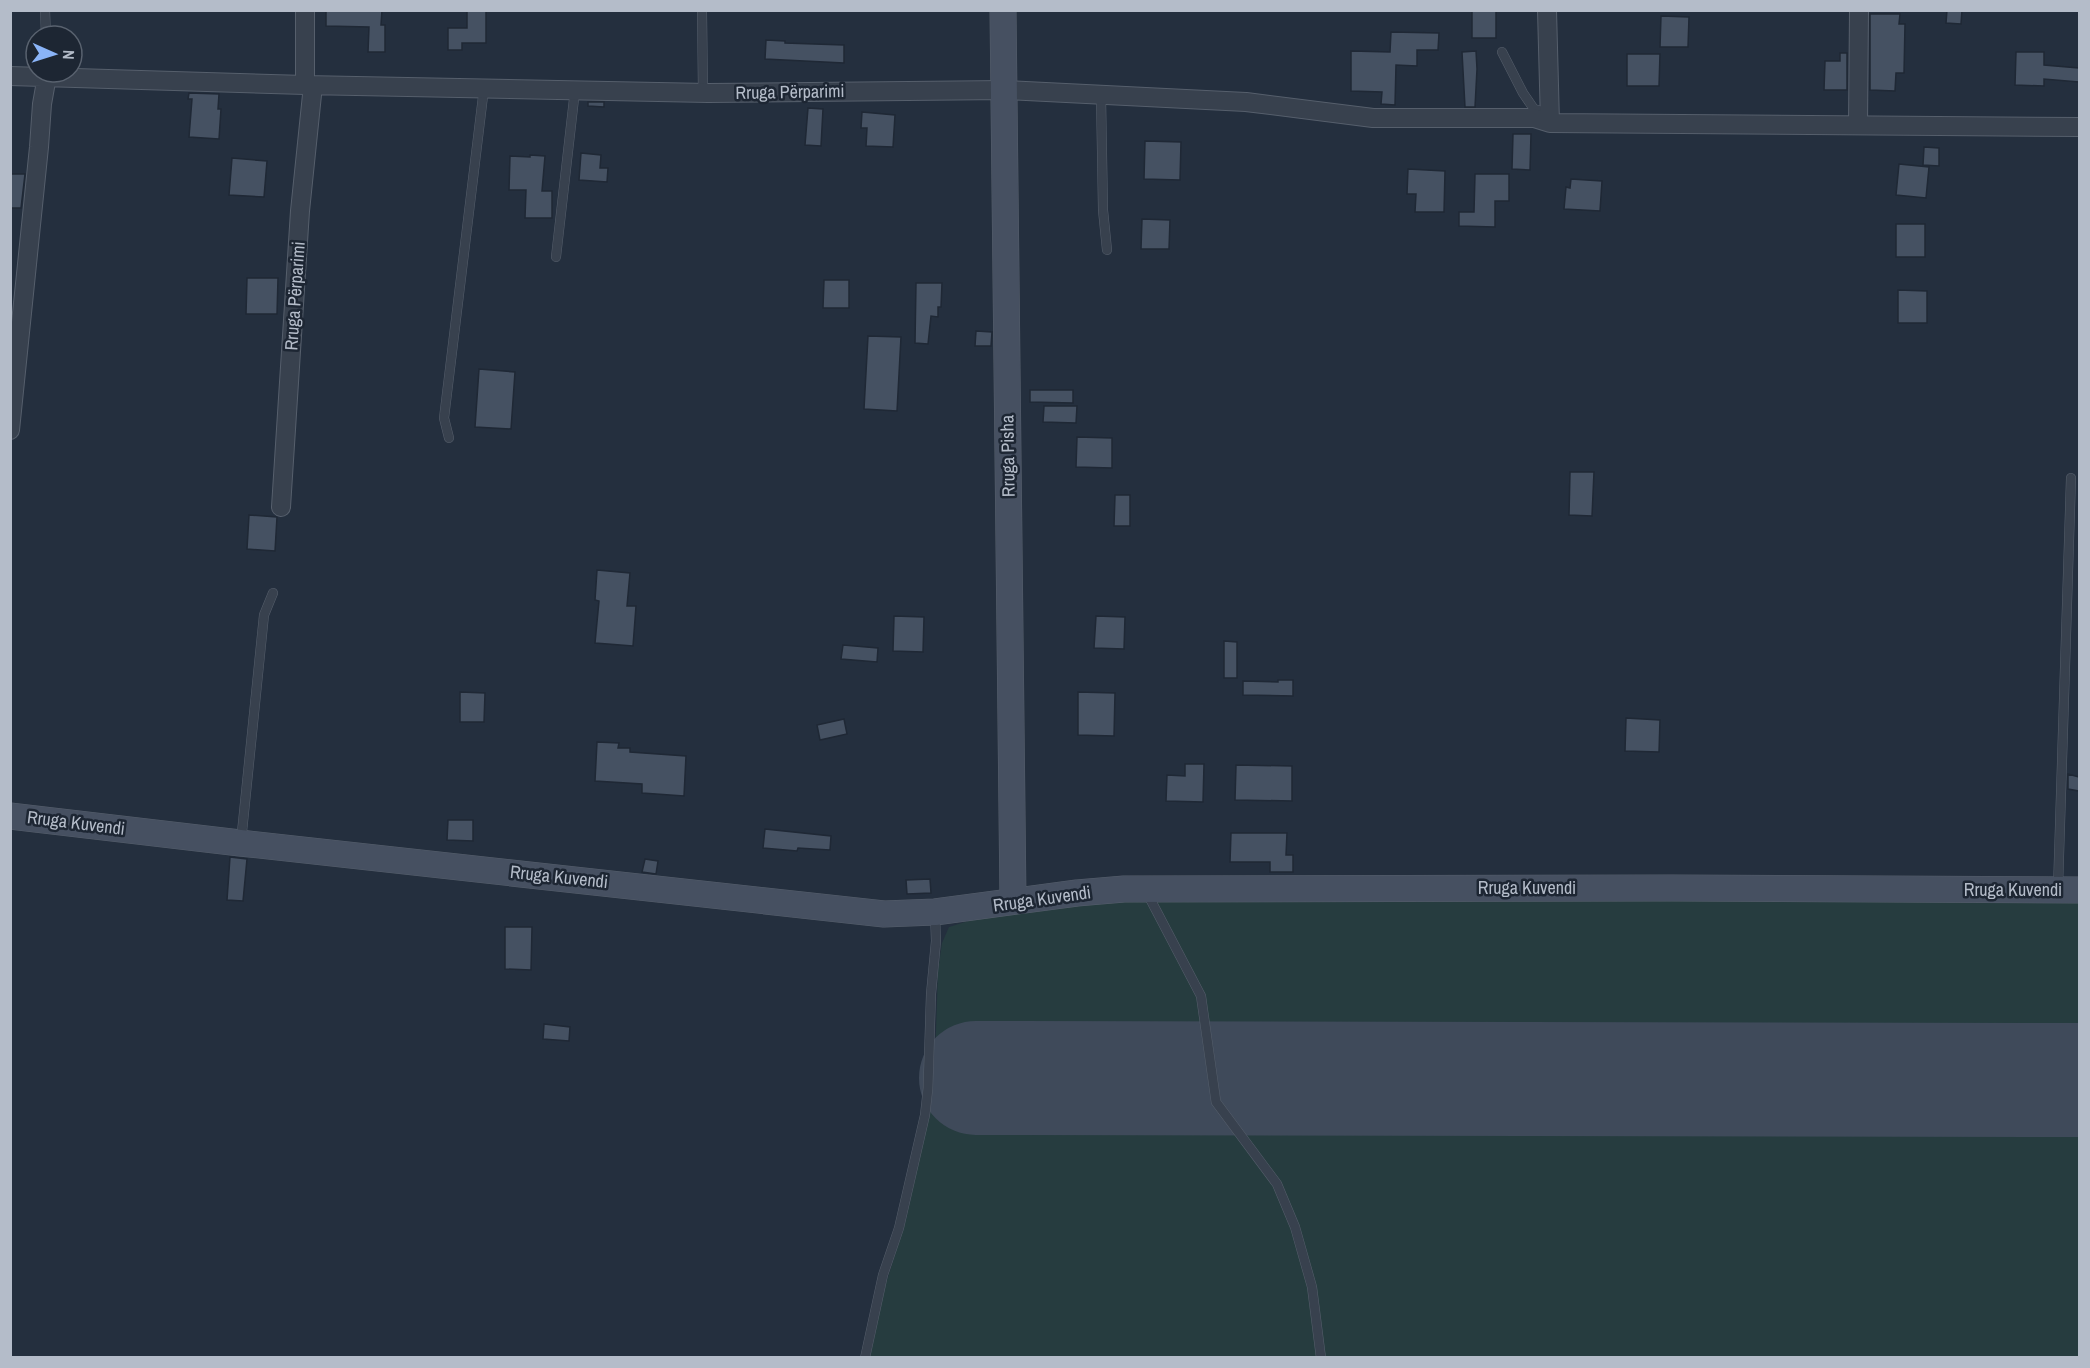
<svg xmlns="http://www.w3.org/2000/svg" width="2090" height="1368" viewBox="0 0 2090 1368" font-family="'Archivo Narrow',sans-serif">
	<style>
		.green { fill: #263c3f }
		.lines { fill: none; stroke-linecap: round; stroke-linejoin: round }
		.runway { stroke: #3f4a5a; stroke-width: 114 }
		.building { fill: #455162; stroke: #1f2835; stroke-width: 1.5 }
		.lane-casing { stroke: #565f6c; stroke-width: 10 }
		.street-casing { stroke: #565f6c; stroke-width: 20 }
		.secondary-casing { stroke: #565f6c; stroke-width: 27 }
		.lane { stroke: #38414e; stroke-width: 9 }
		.street { stroke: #38414e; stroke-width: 18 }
		.secondary { stroke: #465061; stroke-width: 26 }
		.labels { text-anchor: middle; stroke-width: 5; stroke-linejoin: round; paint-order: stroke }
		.street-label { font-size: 18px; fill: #b4bcc9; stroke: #1d2633 }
	</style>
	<rect width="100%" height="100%" fill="#242f3e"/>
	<path class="green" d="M2079 900V1357L870 1358 884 1290 906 1220 934 1091 938 971 942 943 949 927 978 918 1084 902Z"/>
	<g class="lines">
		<path class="runway" d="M976 1078 2080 1080"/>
	</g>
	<path class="building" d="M326 10H382L381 25H385V52H368L369 27 326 26Z
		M467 10H486V43H462V50H448V28H467Z
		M1472 10H1496V38H1472Z
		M1947 10H1962L1961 24 1946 23Z
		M1870 14H1900L1899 24H1905L1904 73H1896L1895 91 1870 90Z
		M1661 16 1689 17 1688 47H1660Z
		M1391 32 1439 33 1438 50H1417V66L1396 65 1395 105 1381 104 1382 92 1351 91V51L1390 52Z
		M766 40 785 41V43L844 45V63L765 59Z
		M1476 51 1477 69 1475 107H1465L1462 52Z
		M2016 52H2044V65L2079 68V82L2044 79V86L2015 85Z
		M1840 53H1847V90H1824L1825 61H1840Z
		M1627 54H1660L1659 86H1627Z
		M189 93 219 94 218 109H221L219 139 189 137 192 99H188Z
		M588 102H604V107L588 106Z
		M808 108 823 109 821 146 805 145Z
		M862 112 895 115 893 147 866 146 867 128H861Z
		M1513 134H1531L1530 170 1512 169Z
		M1145 141 1181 142 1180 180 1144 179Z
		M1924 147 1939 148V166L1923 165Z
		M581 153 601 155 600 168H608L607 182 579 180Z
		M530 155 545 156 542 191H552V218H525L526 190H509L510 156 530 157Z
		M232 158 267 161 264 197 229 195Z
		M1899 164 1929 167 1926 198 1896 195Z
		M1408 169 1445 171 1444 212H1415L1416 194H1407Z
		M10 174H25L21 208H10Z
		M1475 174H1509V201H1495V227L1459 226V212H1474Z
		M1571 179 1602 181 1600 211 1564 209 1566 187 1570 188Z
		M1142 219 1170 220 1169 249H1141Z
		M1896 224H1925V257H1896Z
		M247 278H278L277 314H246Z
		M824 280H849V308H823Z
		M916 283H942L941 307H938V317L931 316 928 344 915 343Z
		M1898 290 1927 291V323H1898Z
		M976 331 992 332 991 346H975Z
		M868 336 901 337 897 411 864 409Z
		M479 369 515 372 511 429 475 427Z
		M1030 390H1073V403L1030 402Z
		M1044 406H1077L1076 423 1043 422Z
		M1077 437 1112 438V468L1076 467Z
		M1570 472H1594L1592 516 1569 515Z
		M1115 495H1130V526H1114Z
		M249 515 277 517 275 551 247 549Z
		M597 570 630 573 627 606H636L633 646 595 643 599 601 595 600Z
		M894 616 924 617 923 652 893 651Z
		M1096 616 1125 617 1124 649 1094 648Z
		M1224 641 1237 642V678H1224Z
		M843 645 878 648 877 662 841 659Z
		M1278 680H1293V696L1243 695V681L1278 682Z
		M460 692 485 693 484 722H460Z
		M1078 692 1115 693 1114 736 1078 735Z
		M1626 718 1660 720 1659 752 1625 751Z
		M844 719 847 734 820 740 817 725Z
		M597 742 619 743 618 748H630V752L686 756 684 796 642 793V784L595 781Z
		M1185 764H1204L1203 802 1166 801 1167 775 1185 776Z
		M1236 765 1292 766V801L1235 800Z
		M2068 774 2079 777V791L2068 789Z
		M448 820H473V841L447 840Z
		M765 829 831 836 830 850 798 848 797 851 763 848Z
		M1231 833H1287L1286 855H1293V872H1270V862H1230Z
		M230 857 247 859 243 901 227 900Z
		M645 859 658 861 656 874 642 872Z
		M930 879 931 893 907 894 906 880Z
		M505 927H532L531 970 505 969Z
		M544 1024 570 1027 569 1041 543 1039Z"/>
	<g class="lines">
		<g class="lane-casing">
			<path id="lane" d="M45 10 46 36
				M702 10 703 93
				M1502 52 1523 93 1534 109 1545 112
				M1101 96 1103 210 1107 250
				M556 257 575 90
				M449 438 444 418 484 88
				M241 842 264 615 273 593
				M2058 888 2071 478
				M1146 891 1201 996 1216 1102 1277 1184 1295 1227 1312 1287 1321 1358
				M865 1358 883 1275 899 1228 925 1115 928 1088 931 994 936 941 935 914"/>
		</g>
		<g class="street-casing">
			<path id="street" d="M305 10V85
				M1547 10 1550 123
				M10 76 305 85 708 93 1004 90 1246 102 1373 118H1534L1550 123 2080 127
				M1858 125 1859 10
				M10 430 39 147 42 104 47 76
				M281 507 300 211 313 85"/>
		</g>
		<g class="secondary-casing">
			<path id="secondary" d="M1003 10 1013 901
				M10 816 240 843 884 914 935 912 1077 893 1124 889 1672 888 2080 890"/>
		</g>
		<use href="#lane" class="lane"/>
		<use href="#street" class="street"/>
		<use href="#secondary" class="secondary"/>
	</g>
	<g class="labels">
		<g class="street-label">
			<text transform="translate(790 92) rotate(-1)" y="6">Rruga Përparimi</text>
			<text transform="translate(295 296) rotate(-86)" y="6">Rruga Përparimi</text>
			<text transform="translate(1008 456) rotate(-91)" y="6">Rruga Pisha</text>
			<text transform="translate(76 823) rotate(7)" y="6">Rruga Kuvendi</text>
			<text transform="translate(559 877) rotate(6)" y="6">Rruga Kuvendi</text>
			<text x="1527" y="894">Rruga Kuvendi</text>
			<text x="2013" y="896">Rruga Kuvendi</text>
			<text transform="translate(1042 899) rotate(-8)" y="6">Rruga Kuvendi</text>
		</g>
	</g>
	<rect width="2090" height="1368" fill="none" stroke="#b4bcc9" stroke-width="24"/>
	<g transform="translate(54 54) rotate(93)"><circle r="28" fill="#1d2633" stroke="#59626f" stroke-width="1.5"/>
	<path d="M0-4.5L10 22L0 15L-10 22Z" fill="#8ab4f8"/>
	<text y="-9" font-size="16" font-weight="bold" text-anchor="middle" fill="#b4bcc9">N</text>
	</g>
</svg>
